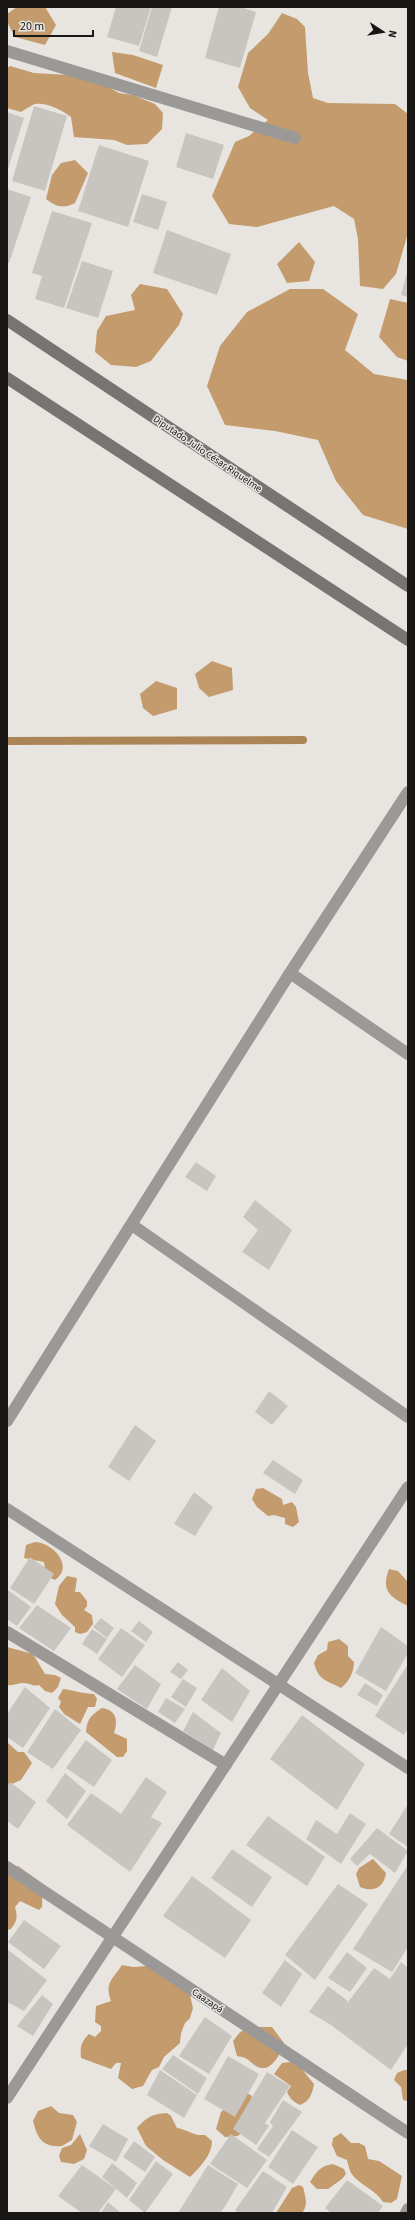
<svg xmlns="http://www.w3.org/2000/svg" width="415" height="2220" viewBox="0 0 415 2220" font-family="'Source Sans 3',sans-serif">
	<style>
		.forest { fill: #c39b6c }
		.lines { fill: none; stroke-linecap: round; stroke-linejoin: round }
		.stream { stroke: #ac8557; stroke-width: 8 }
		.building { fill: #c8c5c1 }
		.street { stroke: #9b9998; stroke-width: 12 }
		.secondary { stroke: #777572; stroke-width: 12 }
		.labels { text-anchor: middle; stroke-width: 3; stroke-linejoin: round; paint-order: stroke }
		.street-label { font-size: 10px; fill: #181716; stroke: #e8e5e1 }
	</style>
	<rect width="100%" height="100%" fill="#e8e5e1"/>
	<path class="forest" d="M17 7H45L56 25 45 45 15 37 7 22V14Z
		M282 13 297 19 305 27 308 73 313 98 328 103 395 104 408 114V233L396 274 383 289 360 286 358 239 354 219 334 206 257 227 229 224 212 196 235 142 249 136 268 120 250 108 238 87 248 53 268 34Z
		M112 52 133 55 163 65 156 88 115 73Z
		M10 66 34 73 69 75 103 84 119 93 133 95 155 104 163 113 162 129 147 144 127 145 114 140 74 137 71 117C62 110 46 102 35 104 31 105 25 110 21 112L7 108V68Z
		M75 160 88 173 75 203C63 209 57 207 46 199L52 175 61 163Z
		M299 242 315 262 309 281 287 283 277 264Z
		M140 284 167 289 183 314 179 325 151 361 136 367 111 365 95 352 97 331 106 316 135 310 131 295Z
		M290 289H323L358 314 345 350 374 374 408 380V529L363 515 336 481 318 440 275 431 225 425 207 386 220 346 247 312Z
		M390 299 408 303V361L397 357 379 337Z
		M212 661 232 668 233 690 209 697 199 688 195 674Z
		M156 681 177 688V709L153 716 143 708 140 694Z
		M263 1488 282 1499 283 1505 292 1502 296 1507 299 1522 293 1527 285 1524V1518L274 1515 268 1516 257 1507 252 1499 256 1489Z
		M35 1542C52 1542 75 1566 55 1580L46 1576 44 1562 24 1558 26 1545Z
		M389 1569 398 1571 408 1582V1606C389 1596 381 1591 389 1569Z
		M67 1576 77 1578 75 1592H80L87 1601V1606L84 1610 92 1615 93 1624 87 1632 80 1634 75 1632V1627L62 1615 55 1604 59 1586Z
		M339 1639 348 1646V1656L354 1662C354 1672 349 1682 341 1688 326 1680 319 1681 314 1663L318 1655 327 1650 328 1642Z
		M7 1647 33 1654 45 1674 55 1675 61 1678 58 1687 52 1693 45 1691 39 1685C33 1687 30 1683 24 1683 18 1683 14 1686 8 1685Z
		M63 1689C73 1690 84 1694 94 1694L97 1699 95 1707H88L80 1724 64 1714 59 1707 61 1702 58 1698Z
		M102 1708C117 1710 118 1721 114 1733L127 1739V1751L123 1757H117L86 1732C87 1719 91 1715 102 1708Z
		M7 1742 18 1752H24L32 1763 21 1780 7 1786Z
		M373 1859 386 1873C384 1887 374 1893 360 1887L356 1874 359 1868Z
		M18 1866 43 1884 42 1907 39 1910 20 1901 15 1907C18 1917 17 1921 11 1929L7 1930V1873Z
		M122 1965 133 1967 161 1965 189 1991 193 2008 190 2018 185 2023 181 2033 180 2043 164 2057 159 2067 152 2070 143 2086 132 2089 118 2078 121 2063H116L111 2069 81 2058C80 2047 81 2042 89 2034L95 2037 101 2031V2026L95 2022 96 2006 111 2001C104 1983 113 1979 122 1965Z
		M250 2027H272L284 2043C281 2053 271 2075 256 2066 247 2060 249 2058 237 2056L233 2041 240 2032Z
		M291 2062 300 2067 314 2084C312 2094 310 2101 300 2105 294 2102 290 2099 287 2092L291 2086 274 2074 282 2063Z
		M404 2070H408L407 2101 403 2100 401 2087 394 2080 397 2073Z
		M245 2092 252 2096 242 2132 238 2136 225 2137 216 2129 221 2112Z
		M51 2106 59 2113 73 2115 77 2122 72 2140 62 2146C42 2148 37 2137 33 2121L38 2111Z
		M167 2113 171 2116 177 2128C189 2130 192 2136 205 2135L212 2141C212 2155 200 2167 190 2177L163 2160 146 2146 137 2128C147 2117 152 2114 167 2113Z
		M341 2133 351 2143H359L365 2146 368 2159 379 2161 402 2176 397 2199 391 2203 383 2202C375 2189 359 2185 351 2173 349 2169 348 2164 347 2160L337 2156 332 2145 333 2138Z
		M80 2134 87 2150 84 2159 74 2164 61 2162 59 2156 62 2148 71 2145Z
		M333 2164 344 2169 346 2174 342 2179 328 2189H317L310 2182C317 2171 320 2166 333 2164Z
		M299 2185 303 2187C305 2196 309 2204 302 2213H276L292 2188Z"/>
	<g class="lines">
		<path class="stream" d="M7 741 303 740"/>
	</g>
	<path class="building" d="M116 7H151L139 46 107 37Z
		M152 7H172L157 57 139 51Z
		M219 7H240L256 12 240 68 205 58Z
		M34 106 67 116 45 191 12 181Z
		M7 112 24 118 7 172Z
		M186 133 224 145 213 179 176 167Z
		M99 145 149 161 128 227 78 211Z
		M7 189 31 197 9 263H7Z
		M142 194 167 202 158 230 133 222Z
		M52 211 92 223 64 308 35 299 42 276 32 273Z
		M167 230 231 254 217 295 153 273Z
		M82 261 113 271 98 318 66 308Z
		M408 269V297L401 295Z
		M196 1162 216 1176 207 1191 185 1177Z
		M255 1200 292 1230 269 1270 242 1252 258 1230 243 1217Z
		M269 1391 288 1406 272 1425 255 1412Z
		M135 1425 156 1441 129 1481 108 1467Z
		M273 1460 303 1480 295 1494 263 1473Z
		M194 1492 213 1507 195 1536 174 1524Z
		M30 1557 54 1574 34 1604 10 1588Z
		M8 1590 31 1607 17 1626 7 1619Z
		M37 1605 71 1628 54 1651 19 1628Z
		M101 1618 114 1628 107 1638 93 1627Z
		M139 1621 153 1632 146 1642 131 1631Z
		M381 1627 408 1646V1653L386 1691 355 1673Z
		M121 1628 145 1645 122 1677 98 1659Z
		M92 1629 107 1639 97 1654 82 1644Z
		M178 1662 188 1670 181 1679 170 1672Z
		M408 1664V1728L404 1735 375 1716Z
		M135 1665 161 1684 147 1709 117 1689Z
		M222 1668 250 1691 232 1722 201 1700Z
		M183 1679 197 1688 186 1707 171 1697Z
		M365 1683 383 1695 377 1706 357 1695Z
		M25 1687 50 1708 23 1748 7 1737V1714Z
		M166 1698 185 1709 175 1723 158 1712Z
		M55 1709 81 1730 53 1769 27 1752Z
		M193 1712 221 1733 213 1750 183 1731Z
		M302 1715 365 1764 337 1810 270 1759Z
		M86 1740 112 1760 94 1787 66 1768Z
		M65 1773 86 1791 67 1819 46 1801Z
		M146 1777 167 1792 151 1817 162 1823 130 1872 67 1825 91 1793 121 1814Z
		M10 1782 36 1802 18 1829 7 1821V1786Z
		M408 1804V1847L389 1834Z
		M350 1813 366 1824 341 1864 306 1839 316 1820 337 1834Z
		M268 1816 325 1857 307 1886 246 1845Z
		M377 1828 408 1851 395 1873 370 1854 357 1866 350 1859Z
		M232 1849 272 1877 252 1907 211 1878Z
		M408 1865V1947L392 1972 353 1949Z
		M192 1876 251 1920 225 1958 163 1916Z
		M338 1884 368 1904 315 1980 285 1955Z
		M24 1920 61 1946 44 1969 8 1942Z
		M7 1949 47 1980 24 2011 9 2003 7 2005Z
		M347 1952 367 1968 350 1992 328 1978Z
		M285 1960 302 1974 281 2007 262 1993Z
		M401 1962 408 1968V2044L391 2070 331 2025 309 2012 328 1986 348 2001 345 2006 374 1968 390 1979Z
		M42 1995 53 2004 33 2036 17 2026Z
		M205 2017 232 2036 209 2074 179 2056Z
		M173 2055 207 2078 198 2094 162 2069Z
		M228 2056 259 2074 235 2117 204 2099Z
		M160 2070 197 2095 184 2118 147 2095Z
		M267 2072 290 2086 265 2123 269 2126 256 2145 233 2129Z
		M283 2100 302 2112 269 2157 257 2149 273 2126 270 2122Z
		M103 2124 128 2139 116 2162 89 2146Z
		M292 2130 318 2147 293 2184 268 2167Z
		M231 2134 267 2160 247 2188 210 2164Z
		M134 2141 155 2157 145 2172 123 2157Z
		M156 2161 173 2174 145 2213 129 2200Z
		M112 2163 137 2183 127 2198 102 2177Z
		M82 2165 116 2189 98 2213H82L58 2196Z
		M208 2165 238 2184 226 2205 220 2213H178Z
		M263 2171 287 2187 272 2213H239L235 2210Z
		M347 2180 383 2206 378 2213H331L325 2208Z
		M108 2202 121 2213H101Z"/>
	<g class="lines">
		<path class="street" d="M7 51 295 138
			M290 973 408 1054
			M132 1225 408 1417
			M7 1421 290 973 408 792
			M7 1509 408 1768
			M7 1632 226 1765
			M7 1867 408 2133
			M7 2098 408 1487
			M406 2213 408 2209"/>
		<path class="secondary" d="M7 320 408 586
			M7 378 408 640"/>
	</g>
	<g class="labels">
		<g class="street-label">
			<text transform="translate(208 453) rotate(34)" y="4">Diputado Julio César Riquelme</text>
			<text transform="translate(208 2000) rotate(34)" y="4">Caazapá</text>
		</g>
	</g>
	<rect width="415" height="2220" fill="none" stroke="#181716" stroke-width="16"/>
	<g transform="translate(383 32) rotate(102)" stroke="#e8e5e1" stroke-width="3" paint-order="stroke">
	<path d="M0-3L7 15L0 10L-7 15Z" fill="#181716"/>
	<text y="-6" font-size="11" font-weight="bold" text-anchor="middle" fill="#181716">N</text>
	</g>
	<path d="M14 30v6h79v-6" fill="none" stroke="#181716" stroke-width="2"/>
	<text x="20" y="30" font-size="12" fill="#181716" stroke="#e8e5e1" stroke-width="3" paint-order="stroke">20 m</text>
</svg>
